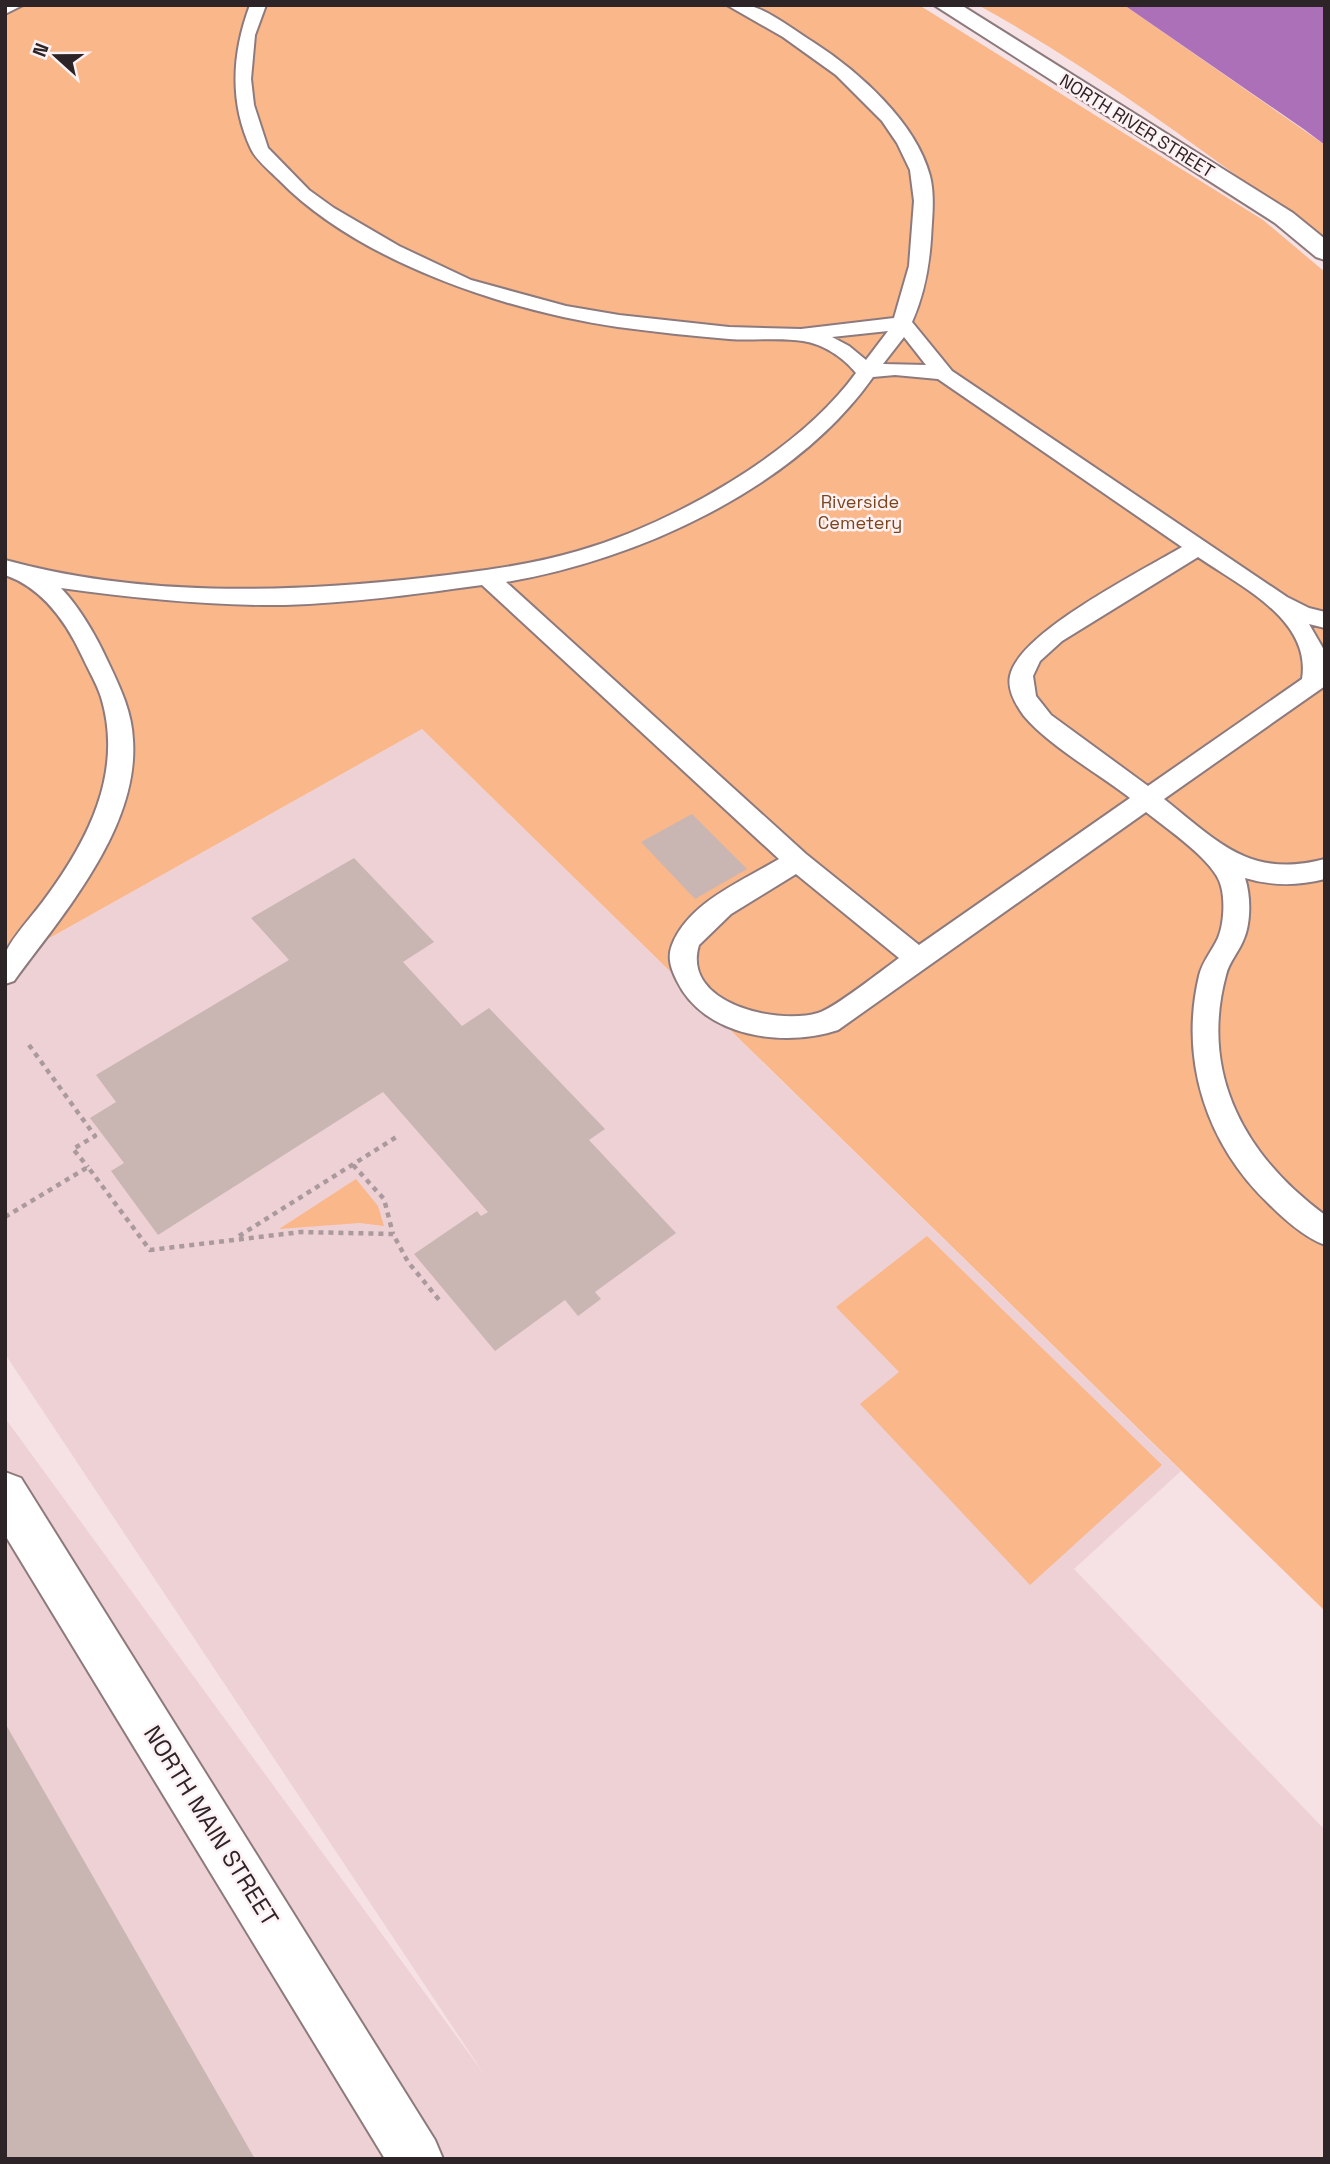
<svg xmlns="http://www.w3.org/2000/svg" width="1330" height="2164" viewBox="0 0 1330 2164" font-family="'Space Grotesk',sans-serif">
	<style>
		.built { fill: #eed1d5 }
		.green { fill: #f9b78a }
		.water { fill: #ac70b8 }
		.building { fill: #c9b6b2 }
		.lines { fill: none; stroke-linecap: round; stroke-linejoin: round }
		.lane-casing { stroke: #8d7a7d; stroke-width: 4 }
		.secondary-casing { stroke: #8d7a7d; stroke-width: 4 }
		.path { stroke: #aa9a9d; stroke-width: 4.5; stroke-dasharray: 5 5; stroke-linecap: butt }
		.lane { fill: #fff; fill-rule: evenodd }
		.secondary { fill: #fff; fill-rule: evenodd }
		.labels { text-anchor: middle; stroke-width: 5; stroke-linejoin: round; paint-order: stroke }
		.far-street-label { font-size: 18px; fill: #2c2426; stroke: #fef1f3 }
		.far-park-label { font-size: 18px; fill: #7b451c; stroke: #fef1f3 }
		.near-street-label { font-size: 24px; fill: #2c2426; stroke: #fef1f3 }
	</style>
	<rect width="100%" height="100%" fill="#f6e1e4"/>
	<path class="built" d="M422 729 1181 1471 1074 1569 1325 1830V2159H5V1418L484 2074 5 1354V963Z"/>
	<path class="green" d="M5 5H919L1263 220 1325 272V1611L422 729 5 963Z
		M978 5H1124L1325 145V240C1212 158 1100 72 978 5Z
		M356 1179 378 1206 384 1226 360 1223 279 1229Z
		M927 1236 1162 1465 1030 1585 860 1404 899 1372 836 1307Z"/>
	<path class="water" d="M1124 5H1325V145L1305 130Z"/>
	<path class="building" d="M692 814 747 869 695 899 641 842Z
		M354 858 434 942 403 962 462 1026 489 1008 605 1129 589 1140 676 1233 595 1292 601 1299 578 1316 565 1300 495 1351 414 1254 477 1211 481 1216 488 1212 383 1092 158 1235 111 1171 124 1163 90 1118 116 1102 96 1075 289 960 251 918Z
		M5 1723 255 2159H5Z"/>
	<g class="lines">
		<g class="lane-casing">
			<path id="lane" d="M5 5H23L5 14Z
				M250 5H266L255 35 251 79 254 105 268 148 309 190 334 208 399 246 471 280 566 306 619 315 729 327 801 329 894 318 909 266 914 201 910 170 897 143 882 121 836 75 783 37 727 5C734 5 742 4 748 5 770 11 794 30 813 42 858 71 916 122 930 176 935 196 932 218 931 239 929 268 924 295 912 322L952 371 1287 597 1309 608 1325 612V628L1309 624 1324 650 1325 686 1164 799C1218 842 1250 879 1325 859V879C1297 886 1272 886 1245 878 1251 896 1251 924 1243 941 1238 953 1229 962 1226 975 1199 1075 1246 1157 1325 1215V1245C1304 1237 1285 1220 1269 1204 1207 1145 1179 1061 1199 976 1202 962 1212 951 1218 938 1224 924 1225 900 1221 886 1216 862 1166 828 1146 812L838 1030C784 1048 704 1037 677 981 671 969 667 958 672 945 688 903 742 881 779 859L482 585C417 594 351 603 285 605 210 606 134 598 61 588 81 609 97 638 109 664 121 689 132 713 133 740 139 828 63 914 14 981L5 984C5 975 3 960 6 952 13 936 34 914 44 900 88 841 124 772 101 697 97 684 89 671 83 658 67 623 43 588 5 575V560C140 597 284 593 422 578 474 572 527 566 578 551 672 524 798 453 856 373 843 357 823 344 803 341 779 337 753 341 729 339 692 336 655 332 618 327 507 311 359 262 279 180 270 171 256 160 251 149 229 102 232 53 250 5ZM888 331 866 360 849 346 832 337ZM904 337 926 365 883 364ZM895 375 938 379 1182 547C1143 570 1018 633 1010 676 1007 690 1016 705 1024 716 1048 745 1099 774 1130 798L919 945 806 854 506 582C637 560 794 489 873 377ZM1198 557C1238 585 1312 619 1302 679L1148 786 1051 715 1036 696 1033 676 1040 661 1062 641ZM796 874 899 958C881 971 835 1008 818 1013 777 1025 681 1004 699 945L731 914Z"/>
		</g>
		<g class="secondary-casing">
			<path id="secondary" d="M934 5H961L1293 213 1325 239V260L1316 257 1275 223Z
				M5 1472 21 1478 435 2140 443 2159H385L5 1535Z"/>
		</g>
		<path class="path" d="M29 1045 95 1136 73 1149 88 1167
			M353 1165 384 1199 393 1234
			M5 1217 88 1167 150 1250 301 1232 393 1234 408 1262 440 1301
			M239 1236 398 1136"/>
		<use href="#lane" class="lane"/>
		<use href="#secondary" class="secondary"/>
	</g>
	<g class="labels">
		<g class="far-street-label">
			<text transform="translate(1137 126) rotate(32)" y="6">NORTH RIVER STREET</text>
		</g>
		<g class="far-park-label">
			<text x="860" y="508">Riverside<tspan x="860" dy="21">Cemetery</tspan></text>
		</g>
		<g class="near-street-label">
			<text transform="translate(211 1826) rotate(58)" y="8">NORTH MAIN STREET</text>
		</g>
	</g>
	<rect width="1330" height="2164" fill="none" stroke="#2c2426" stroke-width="14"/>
	<g transform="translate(56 56) rotate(291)" stroke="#fef1f3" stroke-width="5" paint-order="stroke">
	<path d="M0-5L12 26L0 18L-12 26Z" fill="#2c2426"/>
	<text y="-10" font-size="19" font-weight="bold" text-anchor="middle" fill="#2c2426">N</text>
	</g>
</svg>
